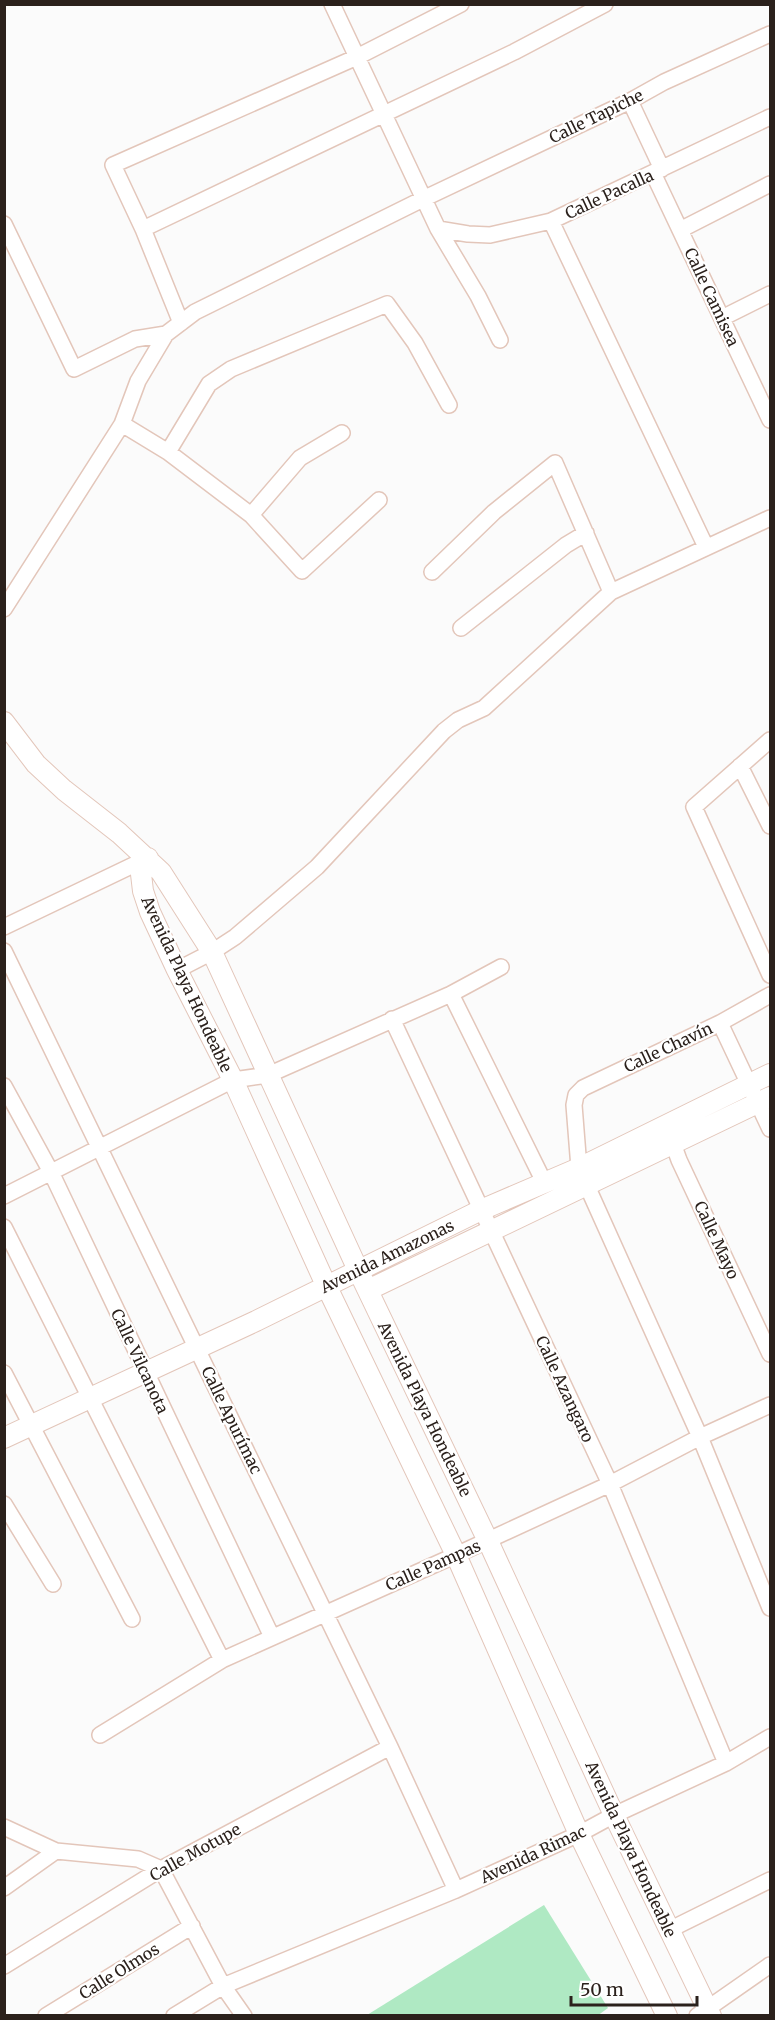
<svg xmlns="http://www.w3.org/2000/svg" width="775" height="2020" viewBox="0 0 775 2020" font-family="Merriweather,serif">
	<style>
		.green { fill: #afe9c3 }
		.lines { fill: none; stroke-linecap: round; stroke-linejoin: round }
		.minor-casing { stroke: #e3c6ba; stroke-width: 18 }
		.tertiary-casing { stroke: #e3c6ba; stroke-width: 22 }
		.minor { stroke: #fff; stroke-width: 15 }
		.tertiary { stroke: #fff; stroke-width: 20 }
		.labels { text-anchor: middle; stroke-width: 4.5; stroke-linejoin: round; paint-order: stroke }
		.street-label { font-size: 16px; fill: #2b211c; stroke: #fff }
	</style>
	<rect width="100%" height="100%" fill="#fbfbfb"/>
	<path class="green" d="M544 1905 608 2008 597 2016 367 2015Z"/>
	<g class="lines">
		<g class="minor-casing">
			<path id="minor" d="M332 4 438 229 478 296 500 340
				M630 101 662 169
				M653 173 770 420
				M551 221 706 547
				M4 224 74 369 135 339 166 334
				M143 229 514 52 605 4
				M438 229 468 234 490 235 551 221 770 117
				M680 230 770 184
				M722 318 770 294
				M181 323 143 229 113 165 357 57 461 4
				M122 424 168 452 251 515 302 571 379 500
				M168 452 209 384 231 369 387 304 415 343 449 405
				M251 515 300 458 342 433
				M432 572 494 512 555 463 611 592
				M4 609 122 424 138 381 166 334 195 312 423 199 630 101 664 82 770 34
				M461 628 566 545 586 533
				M770 740 694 807 770 975
				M740 766 770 826
				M4 927 148 858
				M4 951 390 1747 456 1890
				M177 970 212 952 235 937 317 867 444 731 458 720 484 708 611 592 770 518
				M451 994 544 1182
				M770 995 720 1023 583 1088 576 1095 574 1105 579 1168 700 1437 770 1608
				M392 1019 610 1484 726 1763
				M720 1023 770 1129
				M4 1086 51 1172 272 1637
				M670 1135 679 1160 770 1354
				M4 1196 233 1080 268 1075 451 994 501 967
				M4 1227 222 1660
				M4 1373 132 1619
				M4 1504 53 1584
				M100 1735 222 1660 456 1555 610 1484 700 1437 770 1405
				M4 1827 56 1851 138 1859 161 1869 223 1986 244 2016
				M4 1888 56 1851
				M669 1930 770 1880
				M4 1966 161 1869 390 1747
				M46 2016 192 1926
				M174 2016 223 1986 456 1890 579 1834 614 1815 726 1763 770 1737
				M697 2016 770 1965"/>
		</g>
		<g class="tertiary-casing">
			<path id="tertiary" d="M4 722 36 764 64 790 119 833 161 872 212 952 358 1270 488 1541 614 1815 711 2016
				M148 858 141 874 143 891 150 912 177 970 233 1080 326 1285 456 1555 579 1834 667 2016
				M368 1290 770 1097
				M4 1438 256 1321 481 1210 579 1168 770 1074"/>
		</g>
		<use href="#minor" class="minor"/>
		<use href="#tertiary" class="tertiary"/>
	</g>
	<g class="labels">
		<g class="street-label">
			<text transform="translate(596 116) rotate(-26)" y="6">Calle Tapiche</text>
			<text transform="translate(609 194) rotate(-25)" y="6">Calle Pacalla</text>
			<text transform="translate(712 297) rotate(65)" y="6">Calle Camisea</text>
			<text transform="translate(187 984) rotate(65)" y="6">Avenida Playa Hondeable</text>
			<text transform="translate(668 1047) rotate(-25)" y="6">Calle Chavín</text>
			<text transform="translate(717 1240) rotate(65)" y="6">Calle Mayo</text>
			<text transform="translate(387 1256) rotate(-26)" y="6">Avenida Amazonas</text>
			<text transform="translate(140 1361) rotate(65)" y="6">Calle Vilcanota</text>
			<text transform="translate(565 1389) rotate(65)" y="6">Calle Azangaro</text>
			<text transform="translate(425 1409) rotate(64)" y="6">Avenida Playa Hondeable</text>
			<text transform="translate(232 1420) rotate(64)" y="6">Calle Apurímac</text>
			<text transform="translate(433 1565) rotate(-24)" y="6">Calle Pampas</text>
			<text transform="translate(631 1849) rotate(65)" y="6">Avenida Playa Hondeable</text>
			<text transform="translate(195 1852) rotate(-29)" y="6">Calle Motupe</text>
			<text transform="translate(533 1854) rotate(-25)" y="6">Avenida Rimac</text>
			<text transform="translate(119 1971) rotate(-32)" y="6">Calle Olmos</text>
		</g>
	</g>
	<rect width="775" height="2020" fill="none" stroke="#2b211c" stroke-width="12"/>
	<path d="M571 1996v9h126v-9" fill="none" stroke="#2b211c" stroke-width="3"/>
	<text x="580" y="1996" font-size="18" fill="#2b211c" stroke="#ffffff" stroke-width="4.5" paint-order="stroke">50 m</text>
</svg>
